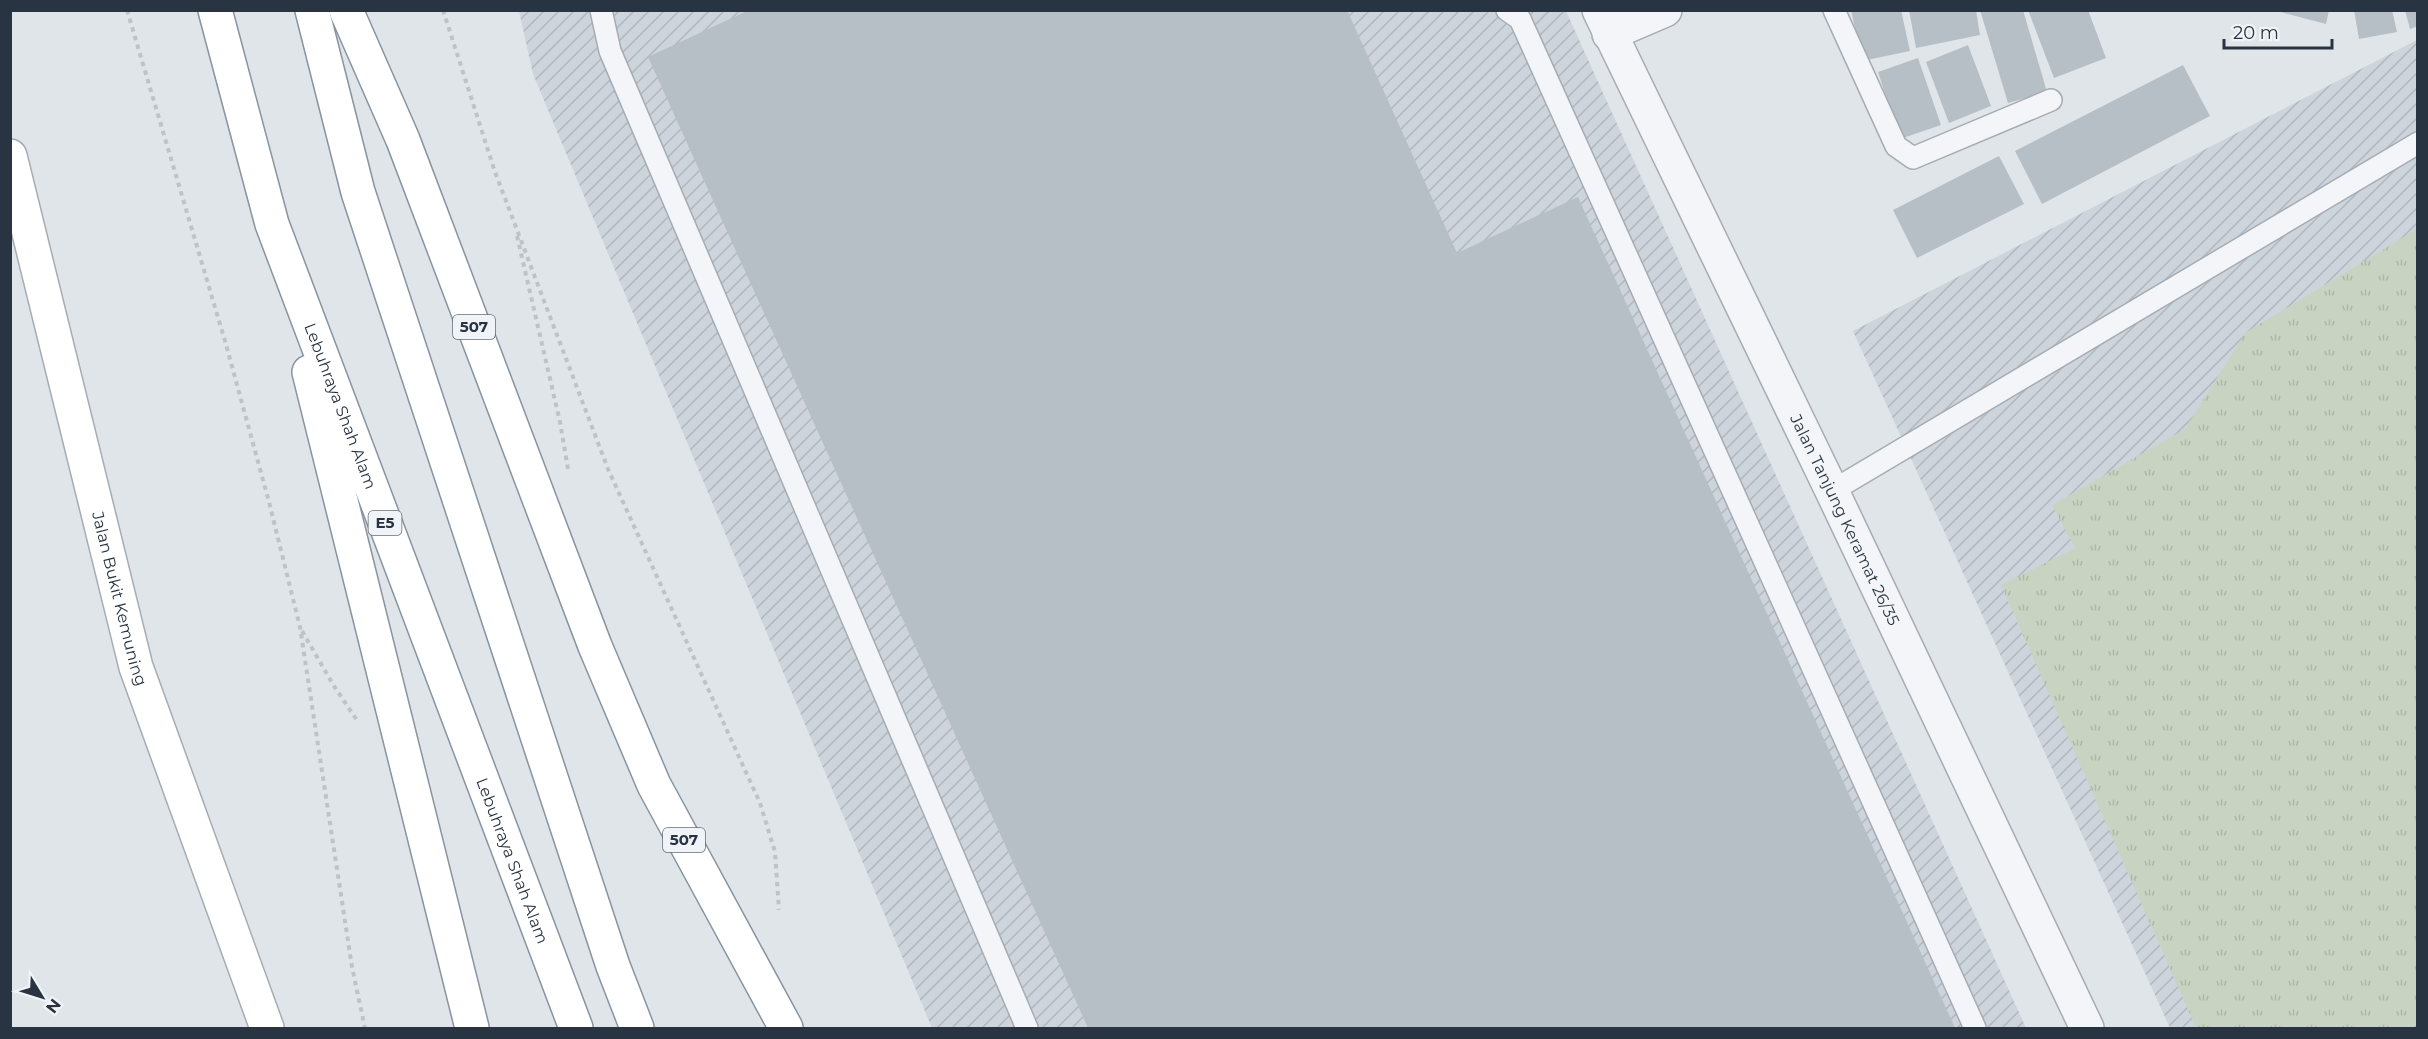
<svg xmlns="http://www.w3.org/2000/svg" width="2428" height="1039" viewBox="0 0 2428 1039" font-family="Montserrat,sans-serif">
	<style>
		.industrial { fill: url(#industrial-furrows) }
		.grass { fill: url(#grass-tufts) }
		.building { fill: #b7bfc6 }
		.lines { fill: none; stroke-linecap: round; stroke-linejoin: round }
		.lane-casing { stroke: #a5acb3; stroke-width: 24 }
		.street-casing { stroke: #a5acb3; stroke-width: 36 }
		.secondary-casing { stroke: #a5acb3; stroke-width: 36 }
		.highway-casing { stroke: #8794a1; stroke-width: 36 }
		.path { stroke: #bec3c8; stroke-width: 4; stroke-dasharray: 4.5 4.5; stroke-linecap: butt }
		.lane { stroke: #f3f5f8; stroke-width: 21 }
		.street { stroke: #f3f5f8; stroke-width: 33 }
		.secondary { stroke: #fff; stroke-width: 33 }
		.highway { stroke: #fff; stroke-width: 33 }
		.labels { text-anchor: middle; stroke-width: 6; stroke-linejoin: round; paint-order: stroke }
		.shield { fill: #f0f3f7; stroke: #646d78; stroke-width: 1.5 }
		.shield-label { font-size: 15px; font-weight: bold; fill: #283441 }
		.street-label { font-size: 16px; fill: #283441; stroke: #f0f3f7 }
	</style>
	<defs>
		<pattern id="industrial-furrows" width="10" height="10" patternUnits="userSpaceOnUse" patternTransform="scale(1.5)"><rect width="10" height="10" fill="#ced4dc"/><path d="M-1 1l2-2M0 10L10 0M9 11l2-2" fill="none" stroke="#b1b7be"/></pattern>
		<pattern id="grass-tufts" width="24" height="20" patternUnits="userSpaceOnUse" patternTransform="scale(1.5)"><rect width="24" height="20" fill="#c8d4c1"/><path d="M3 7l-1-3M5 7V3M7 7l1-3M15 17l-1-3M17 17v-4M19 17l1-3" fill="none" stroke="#acb7a7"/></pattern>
	</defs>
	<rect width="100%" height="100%" fill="#e0e5e9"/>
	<path class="industrial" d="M519 11H1566L2026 1028H932L533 74Z
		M2417 40V1028H2170L1853 331Z"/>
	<path class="grass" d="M2417 229V1028H2196L2001 585 2075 548 2052 505 2185 429 2245 333Z"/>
	<path class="building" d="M749 10H1347L1457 253 1578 197 1955 1028H1088L648 57Z
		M1851 10H1901L1910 51 1862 61Z
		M1909 10H1976L1980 35 1916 48Z
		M1980 10H2023L2047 92 2008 103Z
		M2028 10H2088L2106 58 2054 78Z
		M2273 10H2329L2326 24Z
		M2354 10H2392L2397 32 2359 39Z
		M2405 10H2418V26L2410 29Z
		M1968 45 1991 106 1949 123 1926 62Z
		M1918 58 1941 125 1900 139 1878 72Z
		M2183 65 2210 116 2042 204 2015 151Z
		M1999 156 2024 204 1917 258 1893 210Z"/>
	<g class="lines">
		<g class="lane-casing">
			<path id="lane" d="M601 10 610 51 1027 1028
				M1507 10 1520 19 1975 1028
				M1834 10 1896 146 1913 158 2051 100
				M1832 491 2418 143"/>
		</g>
		<g class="street-casing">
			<g id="street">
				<path id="s1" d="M1599 10 1832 491 2087 1028"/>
				<path d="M1609 34 1665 10"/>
			</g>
		</g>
		<g class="secondary-casing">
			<g id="secondary">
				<path id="s2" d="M10 156 136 667 267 1028"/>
			</g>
		</g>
		<g class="highway-casing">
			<g id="highway">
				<path id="s3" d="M215 10 272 224 576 1028"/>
				<path d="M312 10 358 192 613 966 637 1028"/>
				<path d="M346 10 403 140 595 646 654 785 786 1028"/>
				<path d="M309 372 472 1028"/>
			</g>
		</g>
		<path class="path" d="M127 10 225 341 269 502 300 627 352 967 365 1028
			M443 10 495 172 608 469 760 803 775 852 779 910
			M517 236 560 422 568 469
			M302 631 334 686 358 722"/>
		<use href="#lane" class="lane"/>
		<use href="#street" class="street"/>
		<use href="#secondary" class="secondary"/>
		<use href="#highway" class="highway"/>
	</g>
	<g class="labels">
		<g class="shield">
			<rect x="453" y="315" width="42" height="24" rx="4.5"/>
			<rect x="368.5" y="511" width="33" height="24" rx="4.5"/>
			<rect x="663" y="828" width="42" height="24" rx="4.5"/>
		</g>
		<g class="shield-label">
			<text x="474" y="332">507</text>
			<text x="385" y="528">E5</text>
			<text x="684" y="845">507</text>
		</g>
		<g class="street-label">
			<text dy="6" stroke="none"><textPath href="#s3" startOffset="416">Lebuhraya Shah Alam</textPath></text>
			<text dy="6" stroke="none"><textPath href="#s1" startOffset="566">Jalan Tanjung Keramat 26/35</textPath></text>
			<text dy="6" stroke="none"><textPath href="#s2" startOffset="456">Jalan Bukit Kemuning</textPath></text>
			<text dy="6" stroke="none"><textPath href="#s3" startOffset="902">Lebuhraya Shah Alam</textPath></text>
		</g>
	</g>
	<rect width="2428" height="1039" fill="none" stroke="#283441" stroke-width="24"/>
	<g transform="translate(42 997) rotate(128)" stroke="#f0f3f7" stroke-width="4.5" paint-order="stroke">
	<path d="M0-4.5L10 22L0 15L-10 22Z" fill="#283441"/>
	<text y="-9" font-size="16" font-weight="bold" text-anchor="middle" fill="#283441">N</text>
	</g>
	<path d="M2224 39v9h108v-9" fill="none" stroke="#283441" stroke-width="3"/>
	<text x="2233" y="39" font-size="18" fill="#283441" stroke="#f0f3f7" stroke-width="4.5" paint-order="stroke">20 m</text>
</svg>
